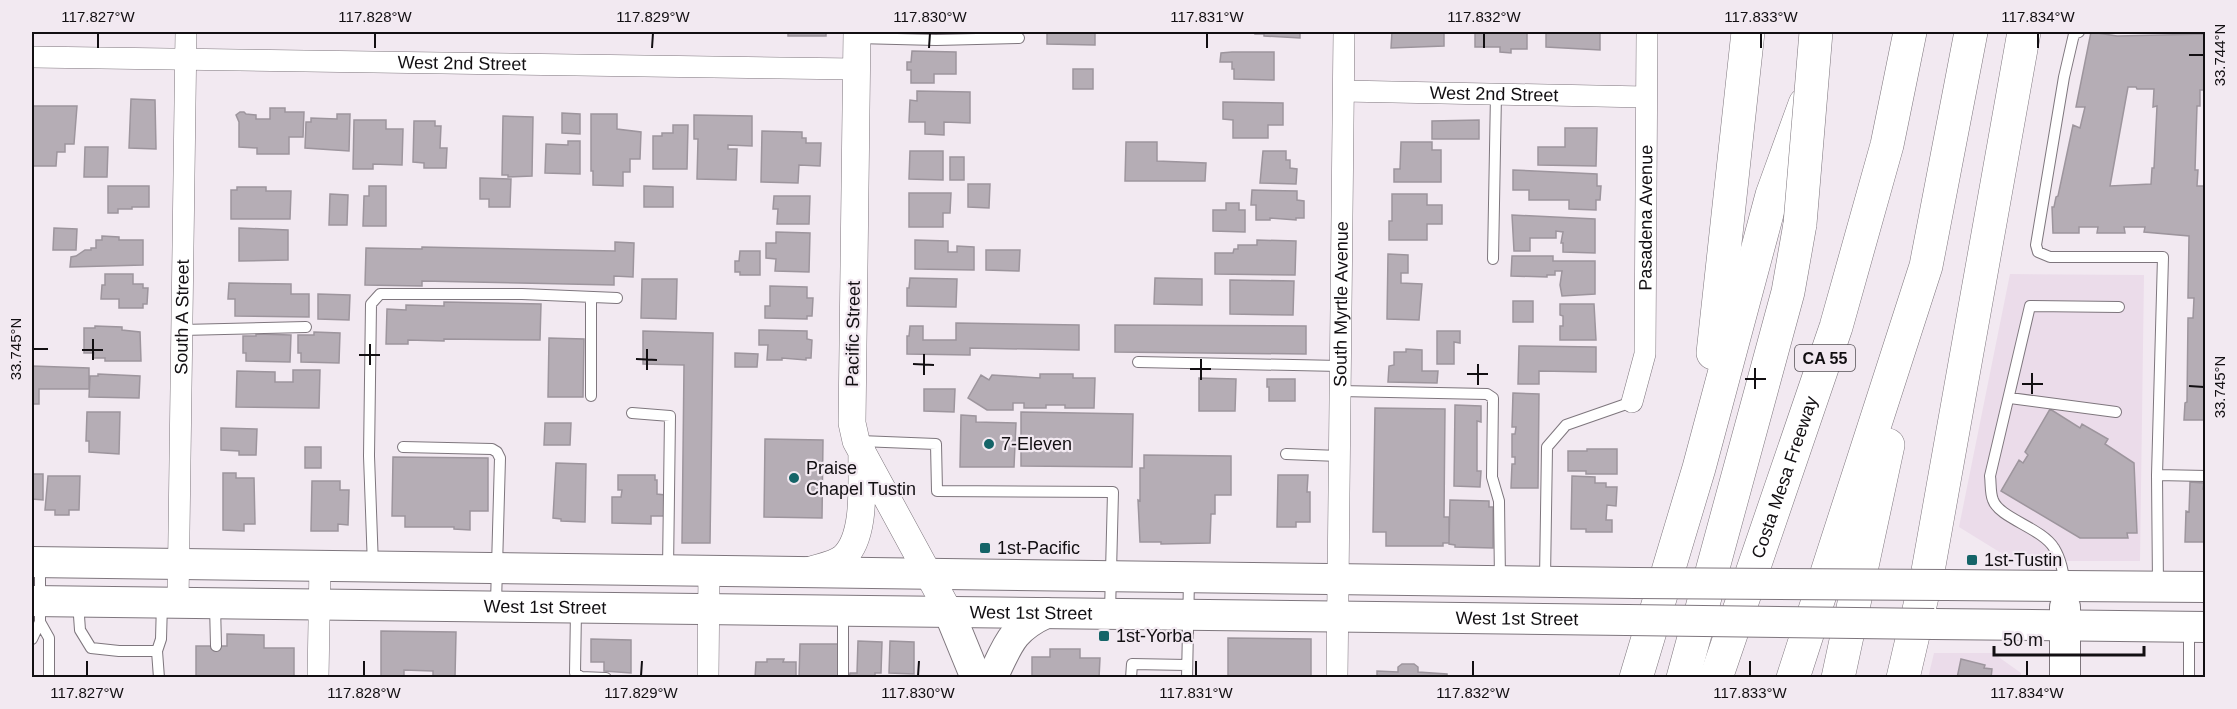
<svg xmlns="http://www.w3.org/2000/svg" width="2237" height="709" viewBox="0 0 2237 709" font-family="Helvetica,sans-serif">
	<style>
		.built { fill: #ebdcea }
		.building { fill: #b5adb5; stroke: #9d959d; stroke-width: 1.5; fill-rule: evenodd }
		.lines { fill: none; stroke-linecap: round; stroke-linejoin: round }
		.service-casing { stroke: #7e767d; stroke-width: 12 }
		.minor-casing { stroke: #7e767d; stroke-width: 22 }
		.tertiary-casing { stroke: #7e767d; stroke-width: 28 }
		.secondary-casing { stroke: #7e767d; stroke-width: 32 }
		.motorway-casing { stroke: #7e767d; stroke-width: 34 }
		.service { stroke: #fff; stroke-width: 10 }
		.minor { stroke: #fff; stroke-width: 21 }
		.tertiary { stroke: #fff; stroke-width: 27 }
		.secondary { stroke: #fff; stroke-width: 30 }
		.motorway { stroke: #fff; stroke-width: 33 }
		.secondary-bridge-casing { stroke: #7e767d; stroke-width: 32; stroke-linecap: butt }
		.motorway-bridge-casing { stroke: #7e767d; stroke-width: 34; stroke-linecap: butt }
		.secondary-bridge { stroke: #fff; stroke-width: 30 }
		.motorway-bridge { stroke: #fff; stroke-width: 33 }
		.ticks { fill: none; stroke: #120f12; stroke-width: 2 }
		.poi-dot { fill: #156468; stroke: #f2e9f1; stroke-width: 2 }
		.labels { text-anchor: middle; stroke-width: 4.5; stroke-linejoin: round; paint-order: stroke }
		.shield { fill: #f2e9f1; stroke: #555055; stroke-width: 1.5 }
		.shield-label { font-size: 16px; font-weight: bold; fill: #120f12 }
		.street-label { font-size: 18px; fill: #120f12; stroke: #f2e9f1 }
		.poi-label { font-size: 18px; fill: #120f12; stroke: #f2e9f1; text-anchor: start }
		.neatline { fill: none; stroke: #120f12; stroke-width: 2 }
		.ticks-label { font-size: 15px; text-anchor: middle; fill: #120f12 }
	</style>
	<rect width="100%" height="100%" fill="#f2e9f1"/>
	<path class="built" d="M2010 274 2144 275 2140 561H2014L1959 527Z
		M1934 653H1993L2021 673V677L1928 678Z"/>
	<path class="building" d="M788 32H826V36H788Z
		M931 32H954V37L931 36Z
		M1047 32H1095V45L1047 44Z
		M1255 32H1306H1300V38L1264 36V34H1255Z
		M1392 32H1444V46L1391 48Z
		M1475 32H1527V49H1511V53L1500 52V47H1475Z
		M1546 32H1600V50L1546 47Z
		M2091 32 2117 36 2206 34V90H2200V106H2197L2195 170H2198L2197 186H2206V420H2184L2185 403 2187 402 2188 318H2193L2194 298H2188L2189 236 2144 232 2145 227H2124L2125 233H2097L2098 227H2079V233H2053L2052 207H2054L2056 197 2058 196 2073 125 2080 128 2085 107H2076ZM2128 87H2136L2137 89H2154L2153 107 2157 106 2154 168H2152L2151 184 2110 186Z
		M912 51 956 52V74H934V83H911V70H907V62H911Z
		M1232 52H1274V80L1234 79V69H1232V62H1220L1221 53Z
		M1073 69H1093V89H1073Z
		M917 91 970 92V123L944 122V135L925 134V122H909L910 100 917 101Z
		M131 99 155 100 156 149 129 148Z
		M1223 102 1283 103V125H1268V138H1233V120L1223 119Z
		M32 106H77L74 144H65V152H57L56 166H32Z
		M270 108H285V112H304L303 137H289V154H257V148L239 147V122L236 115 240 112H244L246 114 256 115V119H270Z
		M562 113 580 114V134L562 133Z
		M337 114H350L349 151 305 148 306 122H311V118L337 119Z
		M591 114H617V129L641 132 640 159H630V172H623V186L593 185V171H591Z
		M694 115 752 116V146L728 145V149H737L736 180 697 179 698 139H694Z
		M503 116 533 117 532 176 508 177V175H502Z
		M354 120H386V129H403L402 165 373 164V169H353Z
		M1479 120V139H1432V121Z
		M414 121H435V126H441L440 148H447L446 168H424V163L413 162Z
		M673 125H688L687 169H653V136H662V133H673Z
		M1565 128H1597L1596 166 1538 165V147H1565Z
		M762 131 802 132V138H806V143H821L820 166 799 165 798 183 761 182Z
		M568 141H580V174L545 173 546 144 568 145Z
		M1126 142H1157V161L1206 163 1205 181H1125Z
		M1401 142H1432V150H1441V182H1394V169H1400Z
		M85 147H108L107 177H84Z
		M910 151H943V180L909 179Z
		M1263 151H1286V160H1290V168L1297 169 1296 184 1260 183Z
		M950 157H964V180H950Z
		M1513 170 1597 174V186H1601L1600 200H1596V210L1569 209V200H1529V190H1513Z
		M480 178 511 179 510 207H489V199H480Z
		M968 184H990L989 208 968 207Z
		M108 186H149V207H132V209H118V213H108Z
		M369 186H386V226H363L364 196H369Z
		M644 186 673 187V207H644Z
		M237 187H266V191H291L290 219H231V190H237Z
		M1252 190 1297 191V200L1304 201V218H1296V220L1270 218V220H1256V205H1251Z
		M909 193H951L950 213H943V227H909Z
		M330 194 348 195 347 225H329Z
		M1392 194H1427V205H1442V224H1427V240H1389V221H1392Z
		M774 196H810L809 224H777L778 209H773Z
		M1226 203H1239V210H1245V232L1213 231V210H1226Z
		M1512 215 1595 219V253L1563 252V243H1561L1563 232 1556 231V238H1530V251H1514Z
		M54 228 77 229 76 250H53Z
		M239 228 288 230V260L239 261Z
		M776 232 810 233 809 272 775 271 776 259 766 258V243H776Z
		M102 236 119 237V240H143V265L70 267 71 257 76 256 85 250H91V248H96V240H102Z
		M915 240 948 241V252H957V246L974 247V270L915 269Z
		M1257 240 1296 241 1295 275 1215 274V253H1233L1234 249H1238V245H1257Z
		M615 242 634 243 633 277 614 276V285L422 281V286L365 285 366 248 422 249V247L615 251Z
		M986 250H1020L1019 271 986 270Z
		M740 251H760V275H740V272H735V261H739Z
		M1388 254 1408 255V273H1401V283L1422 284 1419 320 1387 319Z
		M1512 256H1553V261H1595V294L1562 296 1560 285 1562 271H1555V275H1547V277L1511 276Z
		M105 274H133V284H143V288H148L147 304H143V308H119V299H101L102 285H105Z
		M910 278 957 279 956 307 907 306V288H909Z
		M1155 278 1202 279V305L1154 304Z
		M642 279H677L676 319 641 318Z
		M1230 280 1294 281 1293 315 1230 314Z
		M229 283 291 284V294H309V317L235 316V299H228Z
		M770 286 807 287V298H813L812 316H807V319L765 318V306H770Z
		M318 294 350 295 349 320 318 319Z
		M1513 301H1533V322H1513Z
		M444 302 541 304 540 340 444 339V341L408 340V344H386L387 309 406 310V305L444 306Z
		M1560 304H1594L1596 340H1560V326H1563V316L1560 315Z
		M956 323 1079 325V350L970 348V355L907 354V336H909L910 326H923V340H956Z
		M1115 325 1306 326V354L1115 352Z
		M95 326 122 327V330L140 332 141 361H105V358H93L94 353H84V328H95Z
		M759 330 807 331V339L812 340 811 358H806V360L782 358V360H767L768 345H759Z
		M643 331 713 333 710 543H682L684 365 643 364Z
		M1437 331H1460V343L1454 342V364H1437Z
		M314 332 340 333 339 363 301 362V353H298V335H314Z
		M256 334 291 335 290 362 246 361V353H243V336H256Z
		M549 338 584 339 583 397H548Z
		M1519 346 1596 347V372L1539 371V384H1518Z
		M1406 349 1422 350V371H1438L1437 383 1388 382 1389 366 1394 365V352H1406Z
		M735 353 758 354 757 367H735Z
		M32 366 89 368V389H39V404H32Z
		M293 370H320L319 408 236 407 237 371 275 372V382H293Z
		M98 374 140 376 139 398 89 397 90 376H98Z
		M1040 374H1073V378H1095L1094 408H1065V405H1046V408H1024V403H1013V410H987L968 398 981 375 989 380 992 375 1040 378Z
		M1199 378 1236 379 1235 411H1199Z
		M1267 379H1295V401H1269V387H1267Z
		M924 389H955L954 412 924 411Z
		M1513 393 1539 394 1538 488H1511L1512 464H1515V457H1512V434H1515L1516 427H1512Z
		M1455 405 1481 406V422L1477 421V471H1481L1480 487 1454 486Z
		M1375 408 1445 409 1444 517H1449V543H1443V546H1386V532H1373Z
		M2050 409 2080 428 2082 424 2108 439 2105 444 2134 463 2137 533H2127L2128 538H2080L2001 491 2019 460 2023 463 2028 455 2025 452Z
		M87 412H120L119 454 89 452V441H86Z
		M1021 412 1133 414 1132 467 1021 466Z
		M961 415 976 416V422L1016 423 1014 467H960Z
		M545 423H571L570 445H544Z
		M221 428 257 429 256 455H239V451L221 450Z
		M765 439 823 440 822 518 764 517Z
		M305 447H321V468H305Z
		M1587 449H1617V474H1586V471H1568V451H1587Z
		M1144 455 1231 456V495H1215V514H1211L1210 543 1161 544V542H1140L1138 500 1140 501V468H1144Z
		M393 457 488 458V511H470V530L454 529V527H405V516H392Z
		M556 463 586 464 585 522 561 521V519L553 518Z
		M223 473H236V478H254L255 524H244V531L223 530Z
		M32 474H43V500L32 499Z
		M618 475H655V480H657V494L665 495V516H651V524L612 523V497H621L622 490H618Z
		M1278 475H1308L1307 492H1310V522H1296V527H1277Z
		M48 476H80L79 510H69V515H55V510H45Z
		M1572 476 1595 477V483H1606V487H1617L1616 506 1607 505 1606 520H1612V532H1586V529H1571Z
		M312 481H340V490H349L348 525 338 524V531H311Z
		M2190 482 2204 483 2203 489H2206V542H2185L2186 511 2189 512Z
		M1450 500 1489 501V507H1493V548L1455 547V545L1449 544Z
		M381 631 456 632 455 678H433V671L404 670V678H381Z
		M227 634 264 635V648H294V678H196V646H227Z
		M1228 638 1311 639V678H1228Z
		M591 639 631 640V673L604 671V662H591Z
		M858 641 882 642 881 673H875V678H849L850 673H857Z
		M890 641 914 642V674L889 673Z
		M800 644H839L838 678H799Z
		M1050 649H1080V658H1100L1099 678H1032V657H1050Z
		M767 659H784L783 662H796V678H755L756 662H767Z
		M1961 659 1985 665 1984 668 1992 669 1991 678H1957Z
		M1402 664H1414L1418 667V672L1447 674V678H1377V671L1398 672V667Z"/>
	<g class="lines">
		<g class="service-casing">
			<path id="service" d="M2079 32 2074 34 2064 77 2036 245 2038 252 2050 257H2163L2157 475
				M857 38 936 40 1019 38
				M1493 259 1496 94
				M591 297V396
				M182 330 306 327
				M1138 362 1340 366
				M1340 391 1487 394 1493 398 1492 477 1499 501 1500 581
				M2010 398 2116 412
				M632 413 670 416 668 570
				M860 441 936 444 937 491 1113 492 1110 612
				M403 447 492 449 497 452 500 458 496 603
				M1286 454 1339 456
				M373 566 369 456 371 304 380 294H522L617 298
				M1545 579 1547 447 1566 425 1632 402
				M2065 584C2063 572 2061 559 2054 548 2042 528 1999 518 1993 500 1990 493 1991 483 1990 476L2030 306 2119 307
				M2158 586 2157 475 2206 476
				M78 602 80 630 91 648 119 651H157L161 639 162 603
				M215 605 216 646
				M576 610 575 673 581 677 606 678
				M843 612V678
				M40 622 49 638V678
				M2189 627V678
				M32 639 40 622V565
				M157 651 159 678
				M1131 678 1132 664 1187 665
				M1187 678 1189 579"/>
		</g>
		<g class="minor-casing">
			<g id="minor">
				<path id="s1" d="M32 57 856 69"/>
				<path id="s2" d="M1344 91 1645 97"/>
				<path id="s3" d="M1632 402 1645 354 1647 32"/>
				<path id="s4" d="M178 603 186 32"/>
				<path d="M318 678 320 565"/>
				<path d="M708 678 709 571"/>
				<path id="s5" d="M1337 678 1344 32"/>
			</g>
		</g>
		<g class="tertiary-casing">
			<path id="tertiary" d="M857 32 852 423 856 441 949 612
				M808 571C819 567 835 565 844 557 867 535 861 481 862 451"/>
		</g>
		<g class="secondary-casing">
			<g id="secondary">
				<path d="M32 562 1635 583"/>
				<path d="M1946 585 2206 587"/>
				<path id="s6" d="M32 601 1627 620"/>
				<path d="M949 612 976 678"/>
				<path d="M1934 624 2206 627"/>
				<path d="M992 678C1008 645 1011 629 1046 613"/>
				<path d="M2065 678V607"/>
			</g>
		</g>
		<g class="motorway-casing">
			<g id="motorway">
				<path d="M1713 353 1748 32"/>
				<path d="M1636 678 1699 468 1772 195 1805 104"/>
				<path d="M1683 678 1788 292 1800 224"/>
				<path id="s7" d="M1716 678 1836 327 1887 145 1910 32"/>
				<path d="M1793 678 1926 266 1971 32"/>
				<path d="M1838 678 1888 445"/>
				<path d="M1903 678 1928 571 2024 32"/>
			</g>
		</g>
		<use href="#service" class="service"/>
		<use href="#minor" class="minor"/>
		<use href="#tertiary" class="tertiary"/>
		<use href="#secondary" class="secondary"/>
		<use href="#motorway" class="motorway"/>
		<g class="secondary-bridge-casing">
			<path id="secondary-bridge" d="M1635 583 1946 585
				M1627 620 1934 624"/>
		</g>
		<g class="motorway-bridge-casing">
			<path id="motorway-bridge" d="M1800 224 1816 32"/>
		</g>
		<use href="#secondary-bridge" class="secondary-bridge"/>
		<use href="#motorway-bridge" class="motorway-bridge"/>
	</g>
	<path class="ticks" d="M98 48V33M375 48V33M652 48 653 33M929 48 930 33M1207 48V33M1484 48V33M1761 48V33M2038 48V33M2189 55H2204M33 349H48M82 350H103M359 355H380M636 359 657 360M93 360V339M913 364 934 365M370 365V344M1190 369H1211M647 370V349M1467 374H1488M924 375V354M1745 379H1766M1201 380V359M2022 384H2043M1478 385V364M2189 386 2204 387M1755 389V368M2032 394V373M87 676V661M364 676V661M641 676 642 661M918 676 919 661M1196 676V661M1473 676V661M1750 676V661M2027 676V661"/>
	<g class="poi-dot">
		<circle cx="989" cy="444" r="6"/>
		<circle cx="794" cy="478" r="6"/>
		<rect x="979" y="542" width="12" height="12" rx="3"/>
		<rect x="1966" y="554" width="12" height="12" rx="3"/>
		<rect x="1098" y="630" width="12" height="12" rx="3"/>
	</g>
	<g class="labels">
		<rect class="shield" x="1795" y="345" width="60" height="26" rx="4.5"/>
		<g class="shield-label">
			<text x="1825" y="364">CA 55</text>
		</g>
		<g class="street-label">
			<text dy="6" stroke="none"><textPath href="#s1" startOffset="430">West 2nd Street</textPath></text>
			<text dy="6" stroke="none"><textPath href="#s2" startOffset="150">West 2nd Street</textPath></text>
			<text dy="6" stroke="none"><textPath href="#s3" startOffset="186">Pasadena Avenue</textPath></text>
			<text dy="6" stroke="none"><textPath href="#s5" startOffset="374">South Myrtle Avenue</textPath></text>
			<text dy="6" stroke="none"><textPath href="#s4" startOffset="286">South A Street</textPath></text>
			<text transform="translate(853 334) rotate(-89)" y="6">Pacific Street</text>
			<text dy="6" stroke="none"><textPath href="#s7" startOffset="212">Costa Mesa Freeway</textPath></text>
			<text dy="6" stroke="none"><textPath href="#s6" startOffset="513">West 1st Street</textPath></text>
			<text dy="6" stroke="none"><textPath href="#s6" startOffset="999">West 1st Street</textPath></text>
			<text dy="6" stroke="none"><textPath href="#s6" startOffset="1485">West 1st Street</textPath></text>
		</g>
		<g class="poi-label">
			<text x="1001" y="450">7-Eleven</text>
			<text x="806" y="474">Praise<tspan x="806" dy="21">Chapel Tustin</tspan></text>
			<text x="997" y="554">1st-Pacific</text>
			<text x="1984" y="566">1st-Tustin</text>
			<text x="1116" y="642">1st-Yorba</text>
		</g>
	</g>
	<rect width="2237" height="709" fill="none" stroke="#f2e9f1" stroke-width="66"/>
	<path d="M1994 646v9h150v-9" fill="none" stroke="#120f12" stroke-width="3"/>
	<text x="2003" y="646" font-size="18" fill="#120f12" stroke="#f2e9f1" stroke-width="4.5" paint-order="stroke">50 m</text>
	<rect x="33" y="33" width="2171" height="643" class="neatline"/>
	<g class="ticks-label">
		<text x="98" y="22">117.827°W</text>
		<text x="375" y="22">117.828°W</text>
		<text x="653" y="22">117.829°W</text>
		<text x="930" y="22">117.830°W</text>
		<text x="1207" y="22">117.831°W</text>
		<text x="1484" y="22">117.832°W</text>
		<text x="1761" y="22">117.833°W</text>
		<text x="2038" y="22">117.834°W</text>
		<text transform="translate(2220 55) rotate(-90)" y="5">33.744°N</text>
		<text transform="translate(16 349) rotate(-90)" y="5">33.745°N</text>
		<text transform="translate(2220 387) rotate(-90)" y="5">33.745°N</text>
		<text x="87" y="698">117.827°W</text>
		<text x="364" y="698">117.828°W</text>
		<text x="641" y="698">117.829°W</text>
		<text x="918" y="698">117.830°W</text>
		<text x="1196" y="698">117.831°W</text>
		<text x="1473" y="698">117.832°W</text>
		<text x="1750" y="698">117.833°W</text>
		<text x="2027" y="698">117.834°W</text>
	</g>
</svg>
